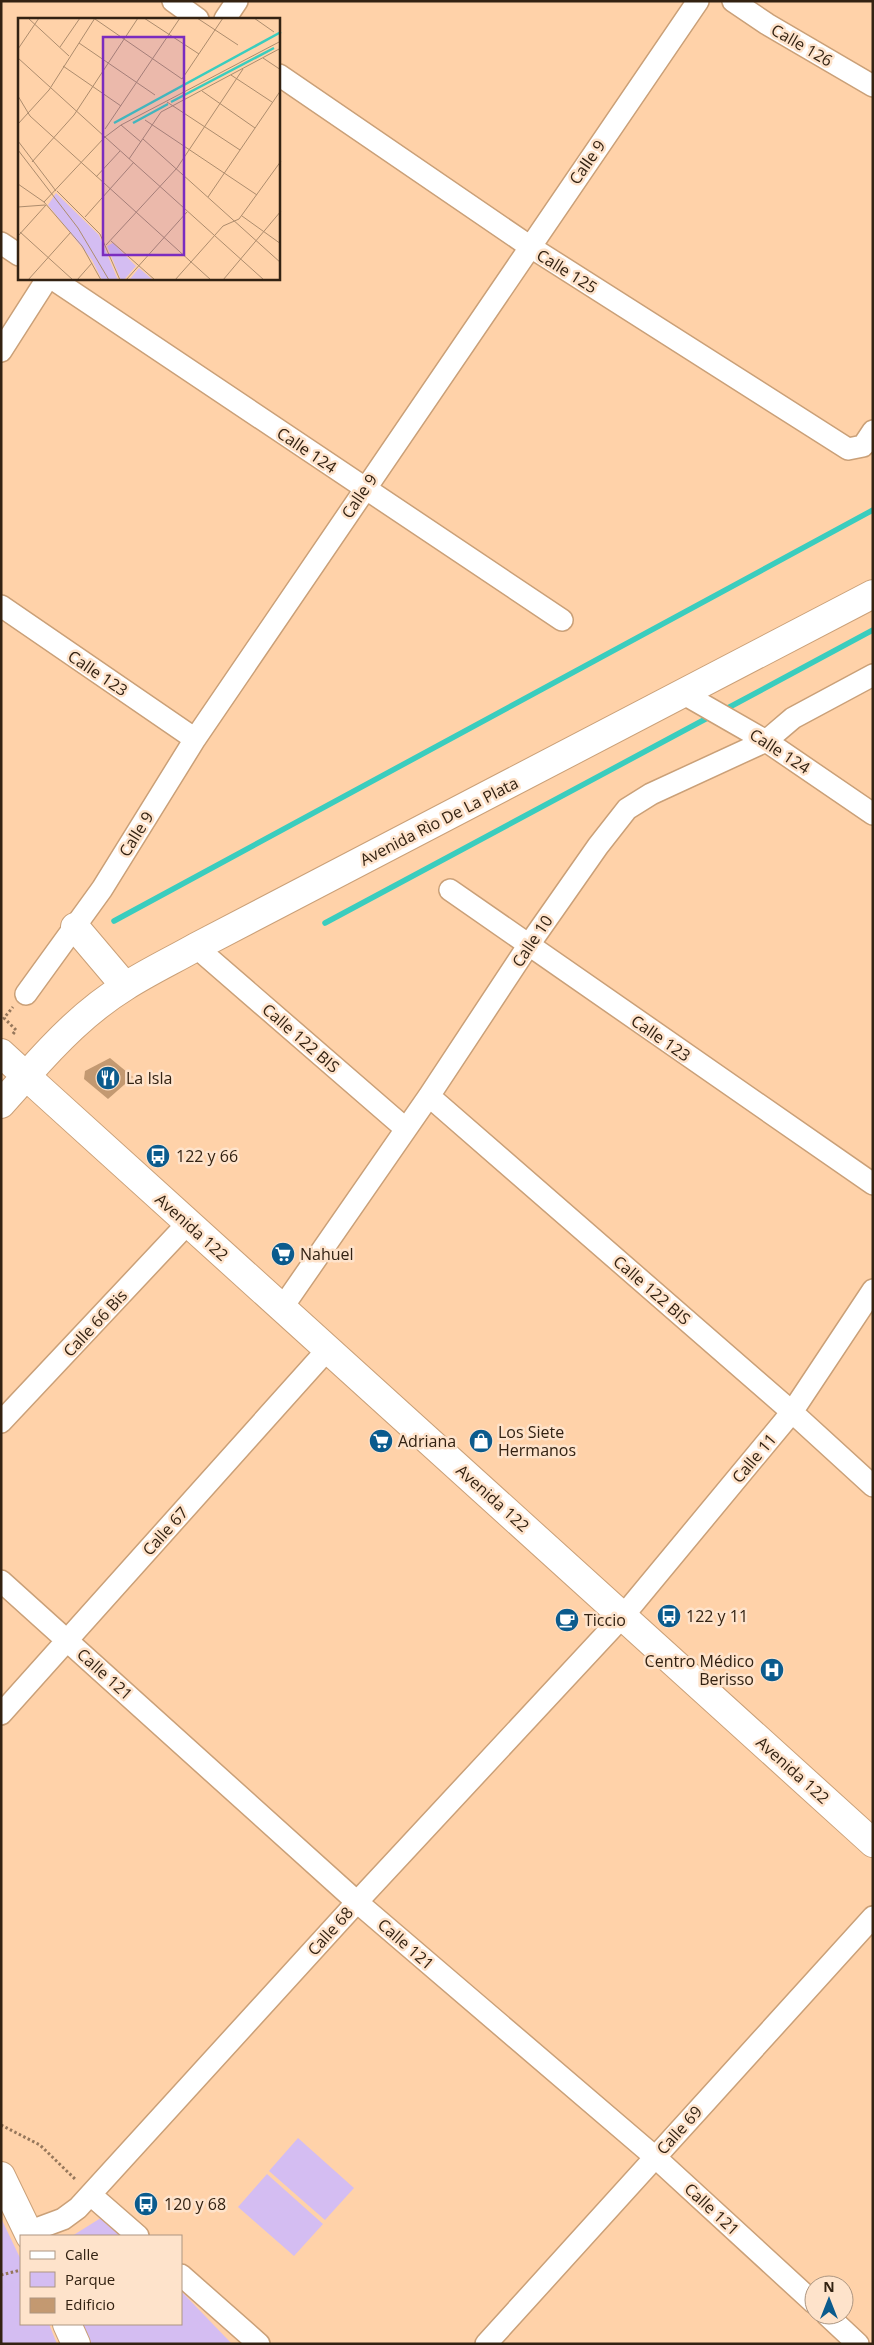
<svg xmlns="http://www.w3.org/2000/svg" width="874" height="2345" viewBox="0 0 874 2345" font-family="'Open Sans',sans-serif">
	<style>
		.green { fill: #d4bdf2 }
		.lines { fill: none; stroke-linecap: round; stroke-linejoin: round }
		.stream { stroke: #3acdbe; stroke-width: 5.5 }
		.building { fill: #c39971 }
		.minor-casing { stroke: #caa078; stroke-width: 24 }
		.secondary-casing { stroke: #caa078; stroke-width: 30 }
		.primary-casing { stroke: #caa078; stroke-width: 30 }
		.trunk-casing { stroke: #caa078; stroke-width: 30 }
		.path { stroke: #96775b; stroke-width: 3; stroke-dasharray: 2.5 2.5; stroke-linecap: butt }
		.minor { stroke: #fff; stroke-width: 21 }
		.secondary { stroke: #fff; stroke-width: 28 }
		.primary { stroke: #fff; stroke-width: 28 }
		.trunk { stroke: #fff; stroke-width: 28 }
		.labels { text-anchor: middle; stroke-width: 5; stroke-linejoin: round; paint-order: stroke }
		.street-label { font-size: 16px; fill: #332212; stroke: #fee3cb }
		.poi-label { font-size: 16px; fill: #332212; stroke: #fee3cb; text-anchor: start }
		.inset-river { fill: none; stroke: #3acdbe; stroke-width: 2.5 }
		.inset-road { fill: none; stroke: #ad8c6d; stroke-width: 1 }
		.view { fill: #7b2cbf; fill-opacity: 0.15; stroke: #7b2cbf; stroke-width: 2.5 }
		.inset-edge { fill: none; stroke: #332212; stroke-width: 2.5 }
	</style>
	<rect width="100%" height="100%" fill="#ffd2a9"/>
	<path class="green" d="M298 2138 354 2188 325 2220 269 2171Z
		M267 2174 323 2224 294 2256 238 2207Z
		M104 2216 128 2236H72Z
		M1 2218 21 2260V2324H49L57 2344H1Z
		M181 2291 232 2344H86L77 2324H181Z"/>
	<g class="lines">
		<path class="stream" d="M724 710 873 630
			M114 921 873 510
			M325 923 713 715"/>
	</g>
	<path class="building" d="M110 1058 133 1077 108 1099 84 1079 85 1071Z"/>
	<g class="lines">
		<g class="minor-casing">
			<path id="minor" d="M173 1 198 19
				M733 1 767 24 873 86
				M225 19 237 1
				M279 75 529 246 848 449 863 446 873 431
				M1 243 19 255
				M53 279 562 620
				M1 351 47 279
				M1 606 195 739
				M684 694 766 741 873 814
				M450 890 873 1184
				M196 947 406 1129
				M26 994 102 889 195 739 698 1
				M429 1096 792 1412 873 1486
				M282 1308 429 1096 528 946 598 846 627 809 651 794 766 741 793 718 873 675
				M1 1422 188 1223
				M1 1581 357 1902 655 2157 814 2303
				M1 1714 328 1349
				M91 2195 138 2236
				M28 2232 63 2219 78 2208 357 1902 623 1616 792 1412 873 1290
				M181 2275 259 2344
				M827 2315 858 2344
				M486 2344 873 1917"/>
		</g>
		<g class="secondary-casing">
			<path id="secondary" d="M75 927 125 986
				M26 1076C56 1042 87 1010 126 986 148 972 173 960 196 947L873 594"/>
		</g>
		<g class="primary-casing">
			<path id="primary" d="M26 1076 873 1843"/>
		</g>
		<g class="trunk-casing">
			<path id="trunk" d="M1 1053 26 1076 1 1104
				M1 2176 30 2236
				M67 2324 76 2344"/>
		</g>
		<path class="path" d="M13 1034 16 1030 4 1018 13 1007
			M1 2125 40 2145 76 2180
			M1 2275 21 2270"/>
		<use href="#minor" class="minor"/>
		<use href="#secondary" class="secondary"/>
		<use href="#primary" class="primary"/>
		<use href="#trunk" class="trunk"/>
	</g>
	<defs>
		<g id="restaurant-disc" transform="scale(1.25)"><circle r="9.5" fill="#0b5b8d" stroke="#fee3cb"/><path d="M-5-6h1v4h1v-4h1v4h1v-4h1v5L-1.5 .5V6h-2V.5L-5-1ZM5-6V6H3V1.5H1.5Q1.5-4 5-6Z" fill="#fff"/></g>
		<g id="bus-disc" transform="scale(1.25)"><circle r="9.5" fill="#0b5b8d" stroke="#fee3cb"/><path d="M-5-6H5V4H4V6H2V4H-2V6H-4V4H-5ZM-3.5-4V0h7V-4ZM-3.5 1.2v1.5H-2V1.2ZM2 1.2v1.5H3.5V1.2Z" fill="#fff"/></g>
		<g id="supermarket-disc" transform="scale(1.25)"><circle r="9.5" fill="#0b5b8d" stroke="#fee3cb"/><path d="M-6-5.5h2.5l.6 2H6L4.5 2H-2.5L-4.4-4H-6ZM-1.5 3.2a1.3 1.3 0 1 0 .1 0ZM3 3.2a1.3 1.3 0 1 0 .1 0Z" fill="#fff"/></g>
		<g id="shop-disc" transform="scale(1.25)"><circle r="9.5" fill="#0b5b8d" stroke="#fee3cb"/><path d="M-5-2.5h2.3a2.7 3.5 0 0 1 5.4 0H5L5.5 6h-11ZM-1.5-2.5h3a1.5 2.3 0 0 0-3 0Z" fill="#fff"/></g>
		<g id="cafe-disc" transform="scale(1.25)"><circle r="9.5" fill="#0b5b8d" stroke="#fee3cb"/><path d="M-5.5-4.5H6V0H3Q3 3.5 0 3.5H-2.5Q-5.5 3.5-5.5 0ZM3-3.2v2h1.7v-2ZM-6 4.5H4V6H-6Z" fill="#fff"/></g>
		<g id="hospital-disc" transform="scale(1.25)"><circle r="9.5" fill="#0b5b8d" stroke="#fee3cb"/><path d="M-5-5h3v3.5h4V-5h3V5h-3V1.5h-4V5h-3Z" fill="#fff"/></g>
	</defs>
	<g fill-rule="evenodd">
		<use href="#restaurant-disc" x="108" y="1078"/>
		<use href="#bus-disc" x="158" y="1156"/>
		<use href="#supermarket-disc" x="283" y="1254"/>
		<use href="#supermarket-disc" x="381" y="1441"/>
		<use href="#shop-disc" x="481" y="1441"/>
		<use href="#bus-disc" x="669" y="1616"/>
		<use href="#cafe-disc" x="567" y="1620"/>
		<use href="#hospital-disc" x="772" y="1670"/>
		<use href="#bus-disc" x="146" y="2204"/>
	</g>
	<g class="labels">
		<g class="street-label">
			<text transform="translate(802 45) rotate(30)" y="6">Calle 126</text>
			<text transform="translate(587 162) rotate(-55)" y="6">Calle 9</text>
			<text transform="translate(567 271) rotate(32)" y="6">Calle 125</text>
			<text transform="translate(307 450) rotate(34)" y="6">Calle 124</text>
			<text transform="translate(359 496) rotate(-56)" y="6">Calle 9</text>
			<text transform="translate(98 673) rotate(34)" y="6">Calle 123</text>
			<text transform="translate(780 751) rotate(33)" y="6">Calle 124</text>
			<text transform="translate(439 821) rotate(-27)" y="6">Avenida Rìo De La Plata</text>
			<text transform="translate(136 834) rotate(-58)" y="6">Calle 9</text>
			<text transform="translate(532 941) rotate(-56)" y="6">Calle 10</text>
			<text transform="translate(301 1038) rotate(41)" y="6">Calle 122 BIS</text>
			<text transform="translate(661 1038) rotate(35)" y="6">Calle 123</text>
			<text transform="translate(192 1227) rotate(42)" y="6">Avenida 122</text>
			<text transform="translate(652 1290) rotate(41)" y="6">Calle 122 BIS</text>
			<text transform="translate(95 1323) rotate(-47)" y="6">Calle 66 Bis</text>
			<text transform="translate(754 1458) rotate(-50)" y="6">Calle 11</text>
			<text transform="translate(493 1498) rotate(42)" y="6">Avenida 122</text>
			<text transform="translate(165 1531) rotate(-48)" y="6">Calle 67</text>
			<text transform="translate(105 1674) rotate(42)" y="6">Calle 121</text>
			<text transform="translate(793 1770) rotate(42)" y="6">Avenida 122</text>
			<text transform="translate(330 1931) rotate(-48)" y="6">Calle 68</text>
			<text transform="translate(406 1944) rotate(41)" y="6">Calle 121</text>
			<text transform="translate(679 2130) rotate(-48)" y="6">Calle 69</text>
			<text transform="translate(712 2209) rotate(43)" y="6">Calle 121</text>
		</g>
		<g class="poi-label">
			<text x="126" y="1084">La Isla</text>
			<text x="176" y="1162">122 y 66</text>
			<text x="300" y="1260">Nahuel</text>
			<text x="498" y="1438">Los Siete<tspan x="498" dy="18">Hermanos</tspan></text>
			<text x="398" y="1447">Adriana</text>
			<text x="686" y="1622">122 y 11</text>
			<text x="584" y="1626">Ticcio</text>
			<text x="754" y="1667" text-anchor="end">Centro Médico<tspan x="754" dy="18">Berisso</tspan></text>
			<text x="164" y="2210">120 y 68</text>
		</g>
	</g>
	<g transform="translate(18 18)">
		<rect width="262" height="262" fill="#ffd2a9"/>
		<path d="M38 175 81 217 100 262H84L74 242 30 187ZM95 225 118 248 106 262H103L89 228ZM121 250 135 262 112 261Z" fill="#d4bdf2"/>
		<path class="inset-river" d="M153 84 256 30M96 105 263 14M115 105 150 86"/>
		<path class="inset-road" d="M10 0 51 38M126 0 181 36M179 0 220 27M236 0 256 14M77 1 164 61 205 0M61 25 137 77M42 29 62 0M0 31 21 0M0 40 87 119 26 184 64 228 83 262M245 40 263 52M45 48 103 88M213 57 254 84M184 73 237 110M0 78 12 98 193 262M149 84 222 132M127 102 239 177M0 106 31 72 77 0M103 107 123 124M87 111 162 0M125 121 263 245M0 123 38 173M0 132 60 210 91 262M111 141 143 94 263 30M14 144 56 97 120 0M78 159 102 133M0 166 26 184M39 173 82 216 102 262M190 179 263 72M0 189 27 187M224 198 263 226M67 199 116 144M2 214 55 262M0 218 28 187M93 223 137 262M88 227 159 150 225 51M10 262 53 214M59 262 74 245M108 262 169 194M157 262 205 208 221 201 263 143M205 262 263 193M246 262 87 119 103 107 263 23"/>
		<path class="view" d="M85 19H166V237H85Z"/>
		<rect width="262" height="262" class="inset-edge"/>
	</g>
	<rect width="874" height="2345" fill="none" stroke="#332212" stroke-width="5"/>
	<rect x="20" y="2235" width="162" height="90" fill="#fee3cb" stroke="#ad9681"/>
	<rect x="30" y="2251" width="25" height="8" fill="#ffffff" stroke="#ad9681"/>
	<text x="65" y="2260" font-size="15" fill="#332212">Calle</text>
	<rect x="30" y="2272" width="25" height="15" fill="#d4bdf2" stroke="#ad9681"/>
	<text x="65" y="2285" font-size="15" fill="#332212">Parque</text>
	<rect x="30" y="2298" width="25" height="15" fill="#c39971" stroke="#ad9681"/>
	<text x="65" y="2310" font-size="15" fill="#332212">Edificio</text>
	<g transform="translate(829 2300)"><circle r="24" fill="#fee3cb" stroke="#ad9681"/>
	<path d="M0-4L9 19L0 12L-9 19Z" fill="#0b5b8d"/>
	<text y="-8" font-size="14" font-weight="bold" text-anchor="middle" fill="#332212">N</text>
	</g>
</svg>
